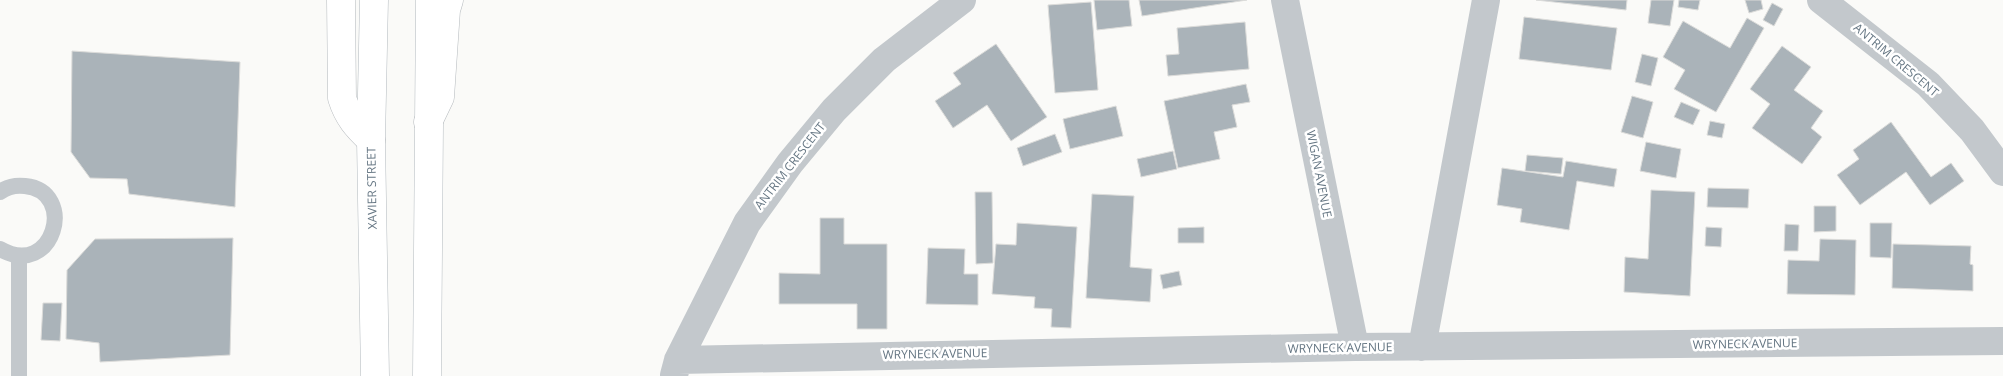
<svg xmlns="http://www.w3.org/2000/svg" width="2003" height="376" viewBox="0 0 2003 376" font-family="'Open Sans',sans-serif">
	<style>
		.building { fill: #aab3b9; stroke: #dcdcda }
		.lines { fill: none; stroke-linecap: round; stroke-linejoin: round }
		.secondary-casing { stroke: #b3babf; stroke-width: 29 }
		.highway-casing { stroke: #b4b9bd; stroke-width: 29 }
		.lane { stroke: #c3c8cc; stroke-width: 16 }
		.street { stroke: #c3c8cc; stroke-width: 28 }
		.secondary { stroke: #fff; stroke-width: 28 }
		.highway { stroke: #fff; stroke-width: 28 }
		.labels { text-anchor: middle; stroke-width: 5; stroke-linejoin: round; paint-order: stroke }
		.street-label { font-size: 12px; fill: #657683; stroke: #fff }
	</style>
	<rect width="100%" height="100%" fill="#fafaf8"/>
	<path class="building" d="M1094 0H1129L1132 26 1097 30Z
		M1139 0H1247L1142 16Z
		M1536 0H1627L1626 10Z
		M1651 0H1674L1670 26 1648 23Z
		M1679 0H1700L1698 10 1678 7Z
		M1745 0H1761L1763 9 1749 13Z
		M1091 2 1098 90 1055 93 1048 5Z
		M1772 3 1783 9 1774 26 1763 20Z
		M1524 17 1617 28 1611 70 1519 59Z
		M1747 18 1764 28 1716 112 1674 89 1685 70 1663 57 1683 21 1730 48Z
		M1245 22 1249 69 1168 76 1166 55 1179 54 1177 28Z
		M996 44 1047 117 1011 141 987 105 953 128 935 101 961 84 953 73Z
		M1782 46 1811 67 1794 90 1823 111 1811 128 1822 137 1802 164 1752 128 1770 104 1750 89Z
		M72 51 240 62 235 207 129 194 127 179 90 178 71 152Z
		M1642 54 1658 58 1651 86 1635 82Z
		M1246 84 1250 102 1232 105 1237 127 1214 132 1220 159 1178 168 1164 101Z
		M1632 96 1653 102 1643 138 1621 132Z
		M1681 102 1700 110 1693 125 1674 117Z
		M1116 106 1123 136 1070 149 1063 119Z
		M1710 121 1725 124 1722 138 1707 135Z
		M1891 122 1931 177 1951 163 1964 181 1930 205 1906 172 1860 205 1837 175 1859 159 1853 150Z
		M1055 134 1062 152 1023 166 1017 148Z
		M1646 142 1681 149 1676 178 1640 171Z
		M1173 151 1177 169 1141 177 1137 159Z
		M1527 155 1563 158 1561 174 1525 171Z
		M1566 161 1617 169 1614 187 1577 181 1569 230 1520 222 1522 209 1497 205 1502 168 1563 177Z
		M1708 188 1749 189 1748 208 1707 207Z
		M1651 190 1695 192 1690 296 1624 292 1625 257 1648 259Z
		M975 192H992L993 263 976 264Z
		M1092 194 1134 196 1130 267 1152 269 1150 302 1086 298Z
		M1814 206H1836V231L1814 232Z
		M820 218H844V244H887V329H857V304H779V273L820 274Z
		M1017 223 1077 227 1071 328 1051 327 1052 309 1034 308 1035 297 992 294 996 244 1016 245Z
		M1870 223H1892L1891 258 1870 257Z
		M1785 224 1799 225 1798 251H1784Z
		M1204 227V243H1178V228Z
		M1706 227 1722 228 1721 247 1705 246Z
		M233 238 230 355 100 362 99 343 66 339 67 270 95 239Z
		M1820 239 1856 240 1855 295 1787 294 1788 260 1819 261Z
		M1893 244 1971 246 1970 264 1973 265V291L1892 288Z
		M928 248 965 249 964 274H978V305L926 304Z
		M1179 271 1182 285 1163 289 1160 275Z
		M43 303H62L60 341 41 340Z"/>
	<g class="lines">
		<g class="secondary-casing">
			<path id="secondary" d="M374 0 371 140 375 376
				M427 376 430 0"/>
		</g>
		<g class="highway-casing">
			<path id="highway" d="M341 0 342 98C348 117 357 127 371 140
				M428 122 440 97 446 10 449 0"/>
		</g>
		<path class="lane" d="M0 192C8 186 16 185 25 186 78 191 54 280 0 249
			M19 256V376"/>
		<path class="street" d="M1285 0 1355 347
			M1821 0 1928 84 1972 130 2003 172
			M1422 347 1486 0
			M678 360 1355 347 2003 341
			M674 375 678 360 747 223 790 163 834 110 884 60 962 0"/>
		<use href="#secondary" class="secondary"/>
		<use href="#highway" class="highway"/>
	</g>
	<g class="labels">
		<g class="street-label">
			<text transform="translate(1896 60) rotate(40)" y="4">ANTRIM CRESCENT</text>
			<text transform="translate(790 166) rotate(-52)" y="4">ANTRIM CRESCENT</text>
			<text transform="translate(1319 174) rotate(79)" y="4">WIGAN AVENUE</text>
			<text transform="translate(372 188) rotate(-91)" y="4">XAVIER STREET</text>
			<text transform="translate(1745 344) rotate(-1)" y="4">WRYNECK AVENUE</text>
			<text transform="translate(1340 348) rotate(-1)" y="4">WRYNECK AVENUE</text>
			<text transform="translate(935 354) rotate(-1)" y="4">WRYNECK AVENUE</text>
		</g>
	</g>
</svg>
